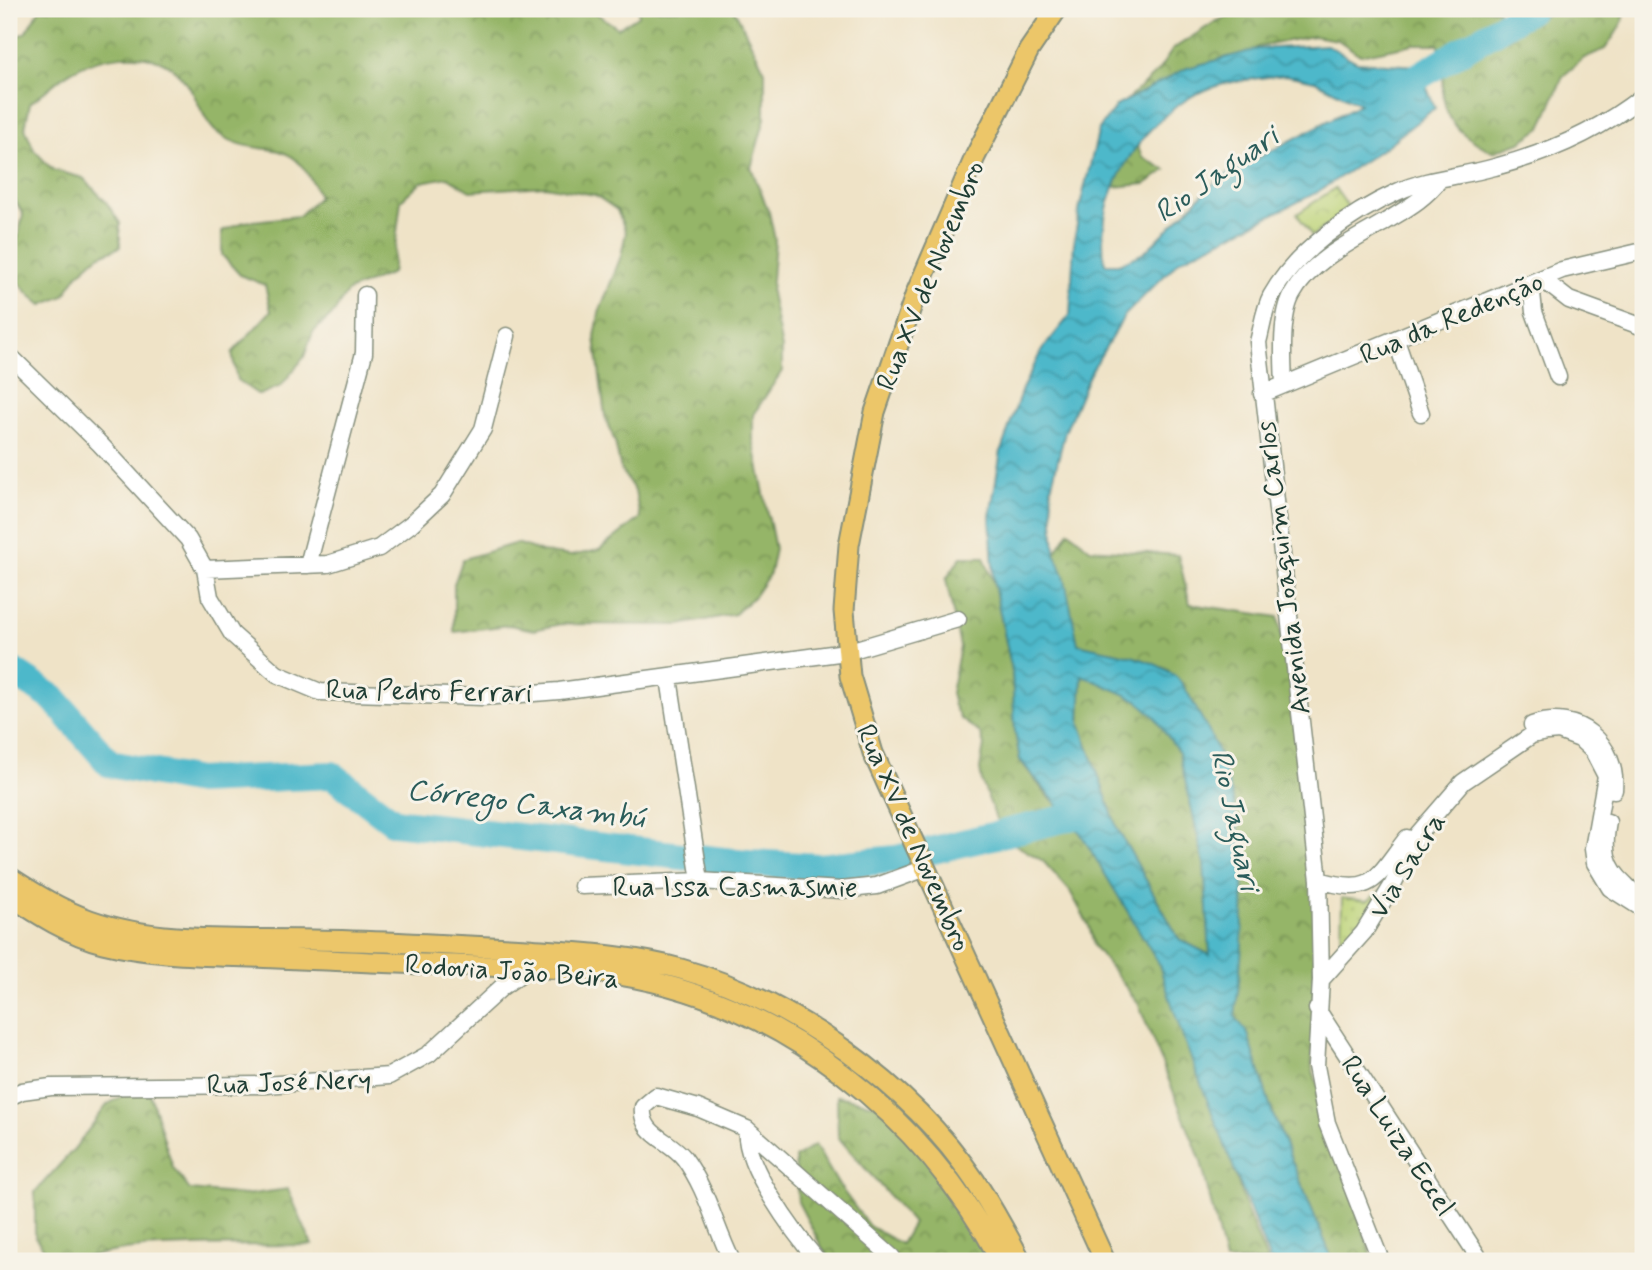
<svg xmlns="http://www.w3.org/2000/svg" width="1652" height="1270" viewBox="0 0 1652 1270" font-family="Mynerve,sans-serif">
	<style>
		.grass { fill: url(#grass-dots); stroke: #6e8856; stroke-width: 2 }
		.forest { fill: url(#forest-crowns); stroke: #5a794e; stroke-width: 2 }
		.park { fill: url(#park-crowns); stroke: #6e8856; stroke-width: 2 }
		.water { fill: url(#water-waves); stroke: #367a7f; stroke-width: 2; fill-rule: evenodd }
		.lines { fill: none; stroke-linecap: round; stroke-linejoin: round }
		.river { stroke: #4db8ca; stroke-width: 28 }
		.minor-casing { stroke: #87907e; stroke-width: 19 }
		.major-casing { stroke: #87907e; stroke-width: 23 }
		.minor { stroke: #fff; stroke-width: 16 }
		.major { stroke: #ecc669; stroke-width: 19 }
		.labels { text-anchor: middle; stroke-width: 6; stroke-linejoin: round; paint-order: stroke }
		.street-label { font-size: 28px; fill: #1f3d34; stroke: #f7f3e8 }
		.water-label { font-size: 30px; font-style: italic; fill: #2a5c5a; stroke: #f7f3e8 }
	</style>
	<defs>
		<pattern id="grass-dots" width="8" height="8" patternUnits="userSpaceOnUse" patternTransform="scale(1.75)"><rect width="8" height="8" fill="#bcd377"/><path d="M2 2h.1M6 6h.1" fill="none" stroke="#a1b668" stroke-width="1.8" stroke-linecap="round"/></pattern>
		<pattern id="forest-crowns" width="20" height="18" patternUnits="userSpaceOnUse" patternTransform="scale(1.75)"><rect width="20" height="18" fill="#95b568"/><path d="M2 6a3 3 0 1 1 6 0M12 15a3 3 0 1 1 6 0" fill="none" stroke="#799456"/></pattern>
		<pattern id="park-crowns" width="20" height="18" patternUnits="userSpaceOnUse" patternTransform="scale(1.75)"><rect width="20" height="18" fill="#bcd377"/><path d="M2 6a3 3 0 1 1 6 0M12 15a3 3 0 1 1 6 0" fill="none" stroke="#a1b668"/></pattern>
		<pattern id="water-waves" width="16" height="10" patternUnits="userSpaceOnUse" patternTransform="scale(1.75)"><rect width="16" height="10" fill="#4db8ca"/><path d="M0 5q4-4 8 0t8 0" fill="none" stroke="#3f97a5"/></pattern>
	</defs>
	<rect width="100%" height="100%" fill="#f7f3e8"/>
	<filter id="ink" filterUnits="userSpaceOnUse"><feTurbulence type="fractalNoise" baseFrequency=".0143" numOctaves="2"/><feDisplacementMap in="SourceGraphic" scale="14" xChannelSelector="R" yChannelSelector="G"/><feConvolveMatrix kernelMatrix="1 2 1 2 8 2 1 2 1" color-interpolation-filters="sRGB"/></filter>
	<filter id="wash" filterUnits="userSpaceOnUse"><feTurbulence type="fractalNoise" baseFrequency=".00686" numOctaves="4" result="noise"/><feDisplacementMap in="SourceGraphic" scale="28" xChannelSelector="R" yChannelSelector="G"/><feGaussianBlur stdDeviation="1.57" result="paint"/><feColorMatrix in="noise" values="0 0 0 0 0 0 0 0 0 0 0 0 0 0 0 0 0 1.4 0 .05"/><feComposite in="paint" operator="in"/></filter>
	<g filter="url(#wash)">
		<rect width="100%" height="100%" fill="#efe3c7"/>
		<path class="grass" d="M1381 890 1349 947 1341 949 1342 898 1367 901Z"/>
		<path class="forest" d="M40 9H596L597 14 618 28 639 15 638 9H734L765 71V118L751 168 769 212 775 240 771 293 782 348V371L753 415V439L775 549 770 573 755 595 735 614 680 625 561 624 534 630 509 625 454 632V584L463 559 517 543 542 552 571 556 599 550 640 518 635 491 621 470 615 442 605 416 595 337 599 313 621 256 626 232 617 210 595 195 545 186 470 191 448 177 421 182 401 200 392 273 348 291 333 314 313 332 304 357 281 386 259 395 237 380 232 353 271 311 265 285 240 275 222 255V231L244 222 299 216 319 197C290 126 265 164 219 134 205 125 198 99 188 85 183 79 176 70 170 66 143 48 98 56 72 71 57 79 45 93 30 103L25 128 34 150 53 170 83 178 106 202 120 223V247L98 256 78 274 64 296 42 305C0 274 15 259 23 214L9 190V40L25 33Z
			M1247 9H1498L1502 27H1525L1556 9H1627L1620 27 1605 49 1584 58 1563 76 1541 128 1520 142 1493 152C1466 138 1445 125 1443 92 1442 67 1450 72 1438 44H1414L1360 55 1338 40 1313 36 1258 47 1132 134 1142 157 1166 170 1145 184 1092 189 1118 108 1158 71 1173 49 1215 22Z
			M1069 531 1090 549 1178 555 1190 604 1278 617 1297 719 1317 893 1312 1067 1373 1261H1333L1273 1115 1248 1035 1235 1017 1210 955 1179 939 1117 828 1080 723 1082 665 1055 553Z
			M961 557H984L994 584 1012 671 1015 732 1020 760 1048 797 1080 821 1167 959 1215 1104 1246 1209 1267 1261H1225L1201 1161 1138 1003 1094 946 1089 926 1070 891 1043 861 1011 842 997 821 982 782 980 769 984 745 980 733 960 718 954 706 951 693 960 647 946 579Z
			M146 1081 173 1168 190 1190 245 1195 288 1189 312 1245C252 1246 193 1244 133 1249 106 1251 81 1261 53 1261L35 1237V1192L74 1149 107 1105Z
			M837 1096 890 1108 950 1187 988 1261H829L798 1202 795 1158 815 1145 838 1184 869 1226 901 1244 913 1223 838 1137Z"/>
		<path class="park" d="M1335 188 1350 210 1312 236 1297 214Z"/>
		<path class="water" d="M1327 45 1357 62 1418 66 1435 108 1385 147 1316 193 1180 260 1125 315 1089 375 1065 432 1051 488 1055 553 1064 575 1078 644C1109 652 1147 655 1174 675 1184 682 1191 700 1197 710 1253 801 1248 915 1235 1016L1248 1034 1273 1115 1333 1261H1270L1183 1038 1158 962 1079 831 1020 760 1015 732 1012 671 994 584 990 516 1001 451 1022 389 1042 350 1070 315 1074 242 1080 206 1099 129 1116 106 1187 68 1258 49ZM1285 75 1315 81 1360 104 1218 179 1144 253 1119 264H1105C1094 201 1133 134 1186 100 1214 81 1253 79 1285 75ZM1082 675 1137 700 1154 716 1179 753 1204 864 1210 955 1179 939 1117 828 1080 723Z"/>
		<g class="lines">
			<path class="river" d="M1389 94 1531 9
				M9 669 53 698 110 764 198 781 332 775 394 822 732 862 819 867 896 859 1084 814"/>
		</g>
	</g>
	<g filter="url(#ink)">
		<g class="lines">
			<g class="minor-casing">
				<path id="minor" d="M1542 279 1569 300 1643 327
					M1531 283 1534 312 1558 377
					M1396 340 1421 413
					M9 355 100 444 188 539 205 569 210 597 232 634 277 674 320 692 483 697 559 691 846 652 958 619
					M1284 385C1283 361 1280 317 1292 295 1310 261 1354 240 1385 222 1406 209 1425 199 1440 179
					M1262 394 1562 270 1643 251
					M308 565 364 353 365 295
					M205 569 328 564 379 548 411 524 442 495 483 429 507 336
					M669 678 700 881
					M1532 725C1578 709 1618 744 1614 790
					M1608 822C1603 849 1605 866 1625 884 1631 890 1635 895 1643 897
					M1319 880C1374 896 1375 879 1407 838
					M582 886 700 881 841 890 877 886 926 868
					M1321 980 1364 932 1392 886 1418 834 1463 782 1532 735 1547 732 1559 731 1580 739 1593 751 1606 776 1593 849 1595 863 1610 888 1643 909
					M1317 1009 1481 1261
					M9 1097 22 1091 51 1087 265 1085 389 1076 429 1054 502 987 532 966
					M747 1129C742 1164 795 1234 818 1261
					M732 1261C715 1227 707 1189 684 1158 669 1139 640 1135 643 1107L656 1096 698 1108 747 1129 892 1257
					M1381 1261 1327 1123 1316 1066 1321 980 1319 880 1258 342C1262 328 1264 309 1271 296 1296 251 1351 213 1397 192 1427 178 1464 176 1495 167 1549 153 1600 130 1643 96"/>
			</g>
			<g class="major-casing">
				<path id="major" d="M1057 9 1029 50 975 157 916 293 875 412 849 545 844 611 850 676 873 753 1105 1261
					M9 877C35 894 61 910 90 920 161 945 240 938 314 940 385 941 456 945 527 949 579 953 630 955 681 969 792 1000 911 1085 975 1181 992 1207 1007 1234 1021 1261
					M9 895C37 914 70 935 103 943 160 957 219 955 277 958 346 961 415 964 484 966 529 968 574 967 619 975 784 1002 923 1116 1001 1261"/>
			</g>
			<use href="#minor" class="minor"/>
			<use href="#major" class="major"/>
		</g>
	</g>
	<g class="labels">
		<g class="street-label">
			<text transform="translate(929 275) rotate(-68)" y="10">Rua XV de Novembro</text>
			<text transform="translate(1451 317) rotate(-23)" y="10">Rua da Redenção</text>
			<text transform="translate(1282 568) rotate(-97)" y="10">Avenida Joaquim Carlos</text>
			<text transform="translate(429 690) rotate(1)" y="10">Rua Pedro Ferrari</text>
			<text transform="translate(915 837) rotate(66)" y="10">Rua XV de Novembro</text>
			<text transform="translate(1406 865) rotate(-58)" y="10">Via Sacra</text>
			<text x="735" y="896">Rua Issa Casmasmie</text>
			<text transform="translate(512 970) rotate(4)" y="10">Rodovia João Beira</text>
			<text transform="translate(289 1081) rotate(-2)" y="10">Rua José Nery</text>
			<text transform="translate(1399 1135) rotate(57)" y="10">Rua Luiza Eccel</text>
		</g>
		<g class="water-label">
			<text transform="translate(1216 174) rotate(-35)" y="10">Rio Jaguari</text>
			<text transform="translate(526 803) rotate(7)" y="10">Córrego Caxambú</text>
			<text transform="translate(1236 820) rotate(78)" y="10">Rio Jaguari</text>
		</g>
	</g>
	<rect width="1652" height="1270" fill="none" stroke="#f7f3e8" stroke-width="35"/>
</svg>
